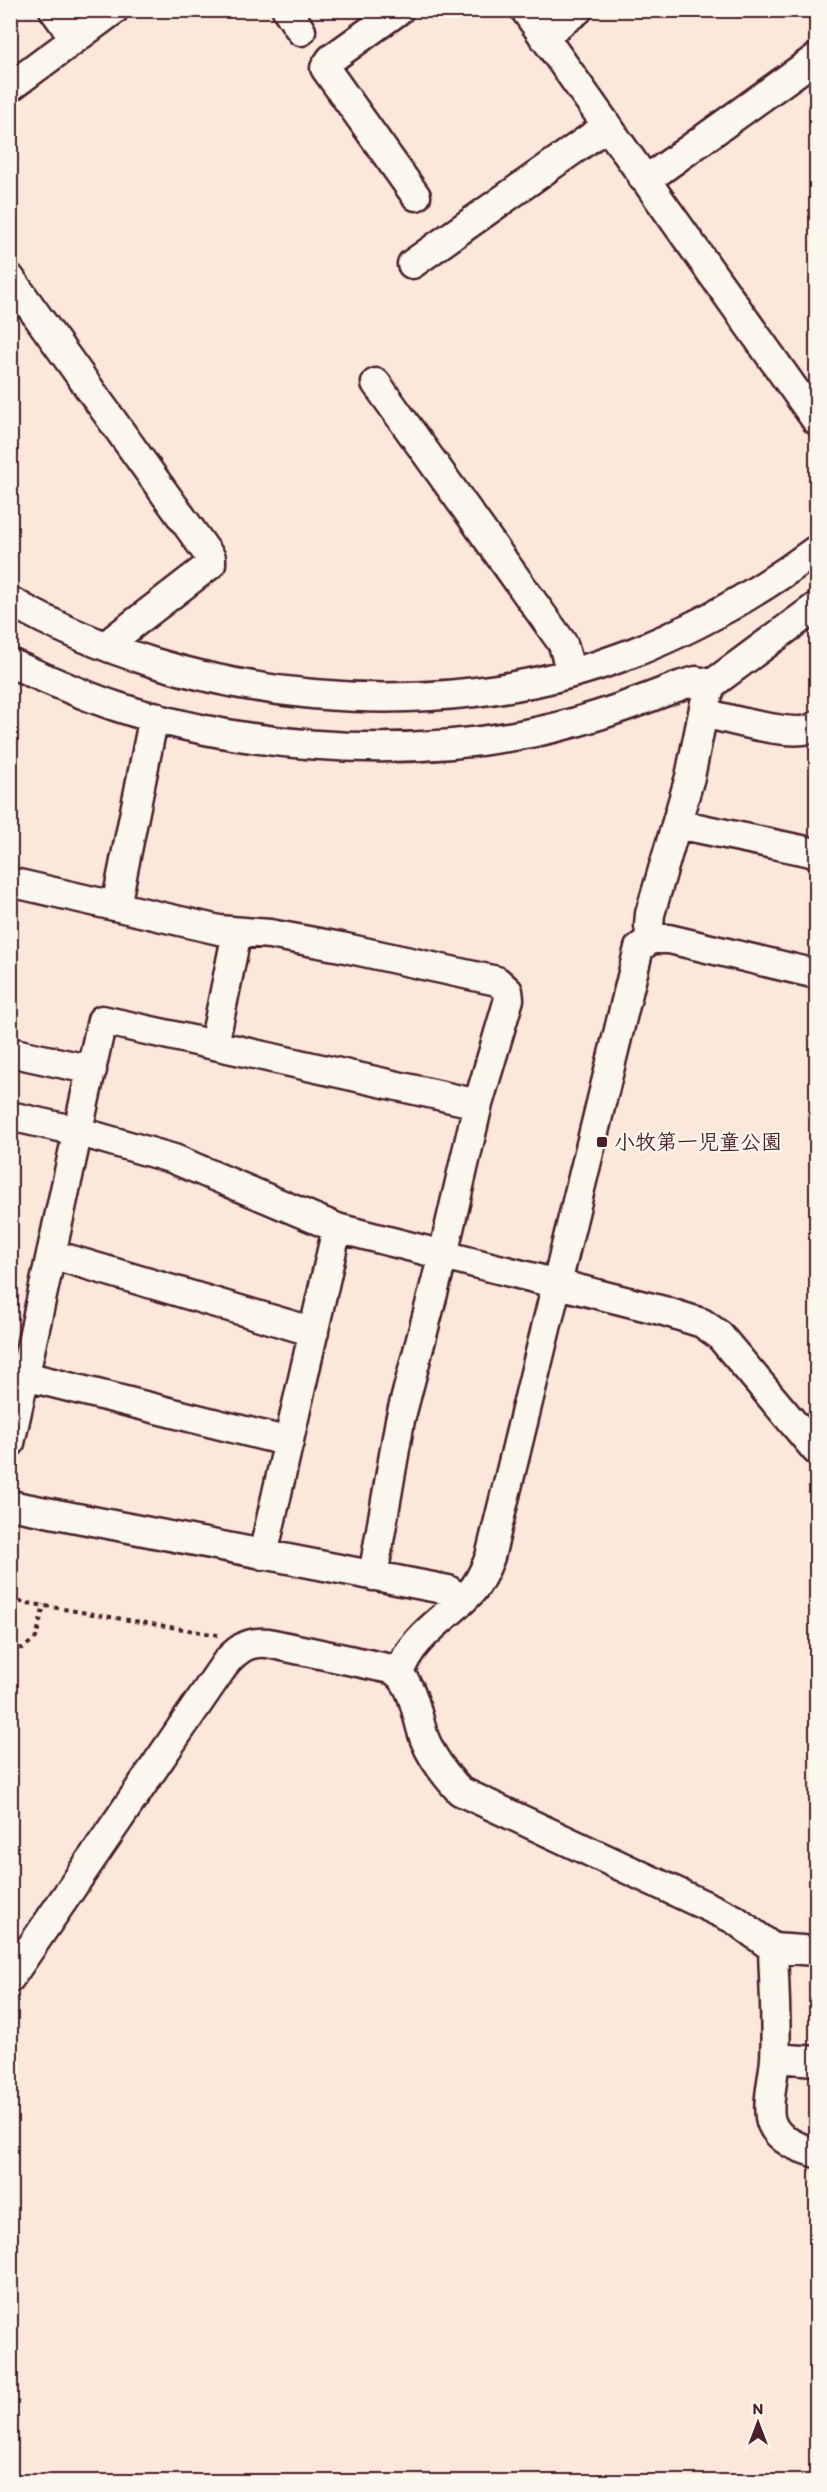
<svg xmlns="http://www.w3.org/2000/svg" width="827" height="2492" viewBox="0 0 827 2492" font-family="Itim,'Klee One',sans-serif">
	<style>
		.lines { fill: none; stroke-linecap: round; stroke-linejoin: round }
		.minor-casing { stroke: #4a1f2b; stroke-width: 33 }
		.path { stroke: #4a1f2b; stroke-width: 4; stroke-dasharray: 4.5 4.5; stroke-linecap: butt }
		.minor { stroke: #fbf7ec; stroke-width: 28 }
		.poi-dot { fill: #4a1f2b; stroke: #fbf7ec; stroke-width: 2 }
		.labels { text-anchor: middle; stroke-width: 4.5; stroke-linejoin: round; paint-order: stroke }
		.poi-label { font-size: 21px; font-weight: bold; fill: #4a1f2b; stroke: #fbf7ec; text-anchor: start }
	</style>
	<rect width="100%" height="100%" fill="#fbe8da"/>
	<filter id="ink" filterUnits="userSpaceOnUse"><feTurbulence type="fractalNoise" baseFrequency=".0167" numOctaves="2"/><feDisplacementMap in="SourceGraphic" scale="12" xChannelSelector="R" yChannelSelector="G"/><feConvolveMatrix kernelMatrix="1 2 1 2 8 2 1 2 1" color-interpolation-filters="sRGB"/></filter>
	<g filter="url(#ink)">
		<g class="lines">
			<g class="minor-casing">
				<path id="minor" d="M54 10 75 39
					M287 10 301 31
					M399 10 331 59 325 68 416 196
					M525 10 816 420
					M543 36 578 10
					M10 87 114 10
					M643 178 659 171 816 58
					M412 264 607 126
					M10 278 211 558V564L114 639 110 648
					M376 383 563 644 571 673
					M10 601C188 703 434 729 627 655 695 629 758 593 816 550
					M10 663C45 678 79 694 115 706 238 747 386 758 514 736 571 727 628 706 682 685L696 681 712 684
					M703 713C727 718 798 740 816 726
					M678 824 816 853
					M10 882 219 930 270 934 341 947 497 981 508 991 509 999 478 1104 443 1255 400 1420 373 1576
					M116 906 154 716
					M651 939 649 926 650 914 690 777 705 703 712 684 816 607
					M214 1045 237 932
					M10 1052 92 1070
					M10 1116 77 1131 174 1159 337 1228 664 1311 702 1323 719 1335 816 1450
					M51 1254 314 1332
					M25 1376 289 1442
					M10 1443 102 1020 478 1104
					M10 1505 448 1590 462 1600
					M263 1555 337 1228
					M399 1674C410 1638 445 1619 469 1594 479 1584 485 1570 490 1557L639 948 651 939H669L816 974
					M773 1948C774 1985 777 2023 775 2059 774 2076 765 2109 772 2124 779 2141 800 2148 816 2153
					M10 1978 227 1661C240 1647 250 1641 268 1643L391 1669C415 1681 416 1717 425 1740 433 1760 446 1776 460 1791L734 1919 773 1948 816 1951
					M775 2058 816 2061"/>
			</g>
			<path class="path" d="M10 1600 218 1635
				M10 1649 23 1648 36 1638 44 1605"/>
			<use href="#minor" class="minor"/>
		</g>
	</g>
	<rect class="poi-dot" x="596" y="1136" width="12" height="12" rx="3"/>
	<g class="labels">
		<g class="poi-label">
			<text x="614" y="1149">小牧第一児童公園</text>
		</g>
	</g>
	<rect width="827" height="2492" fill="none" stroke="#fbf7ec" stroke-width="36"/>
	<rect x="18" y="18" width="791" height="2456" fill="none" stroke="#4a1f2b" stroke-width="2" filter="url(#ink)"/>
	<g transform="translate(758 2423)" stroke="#fbf7ec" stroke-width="4.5" paint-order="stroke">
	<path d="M0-4.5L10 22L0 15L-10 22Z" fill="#4a1f2b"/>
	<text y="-9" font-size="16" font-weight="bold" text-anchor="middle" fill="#4a1f2b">N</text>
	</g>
</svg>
